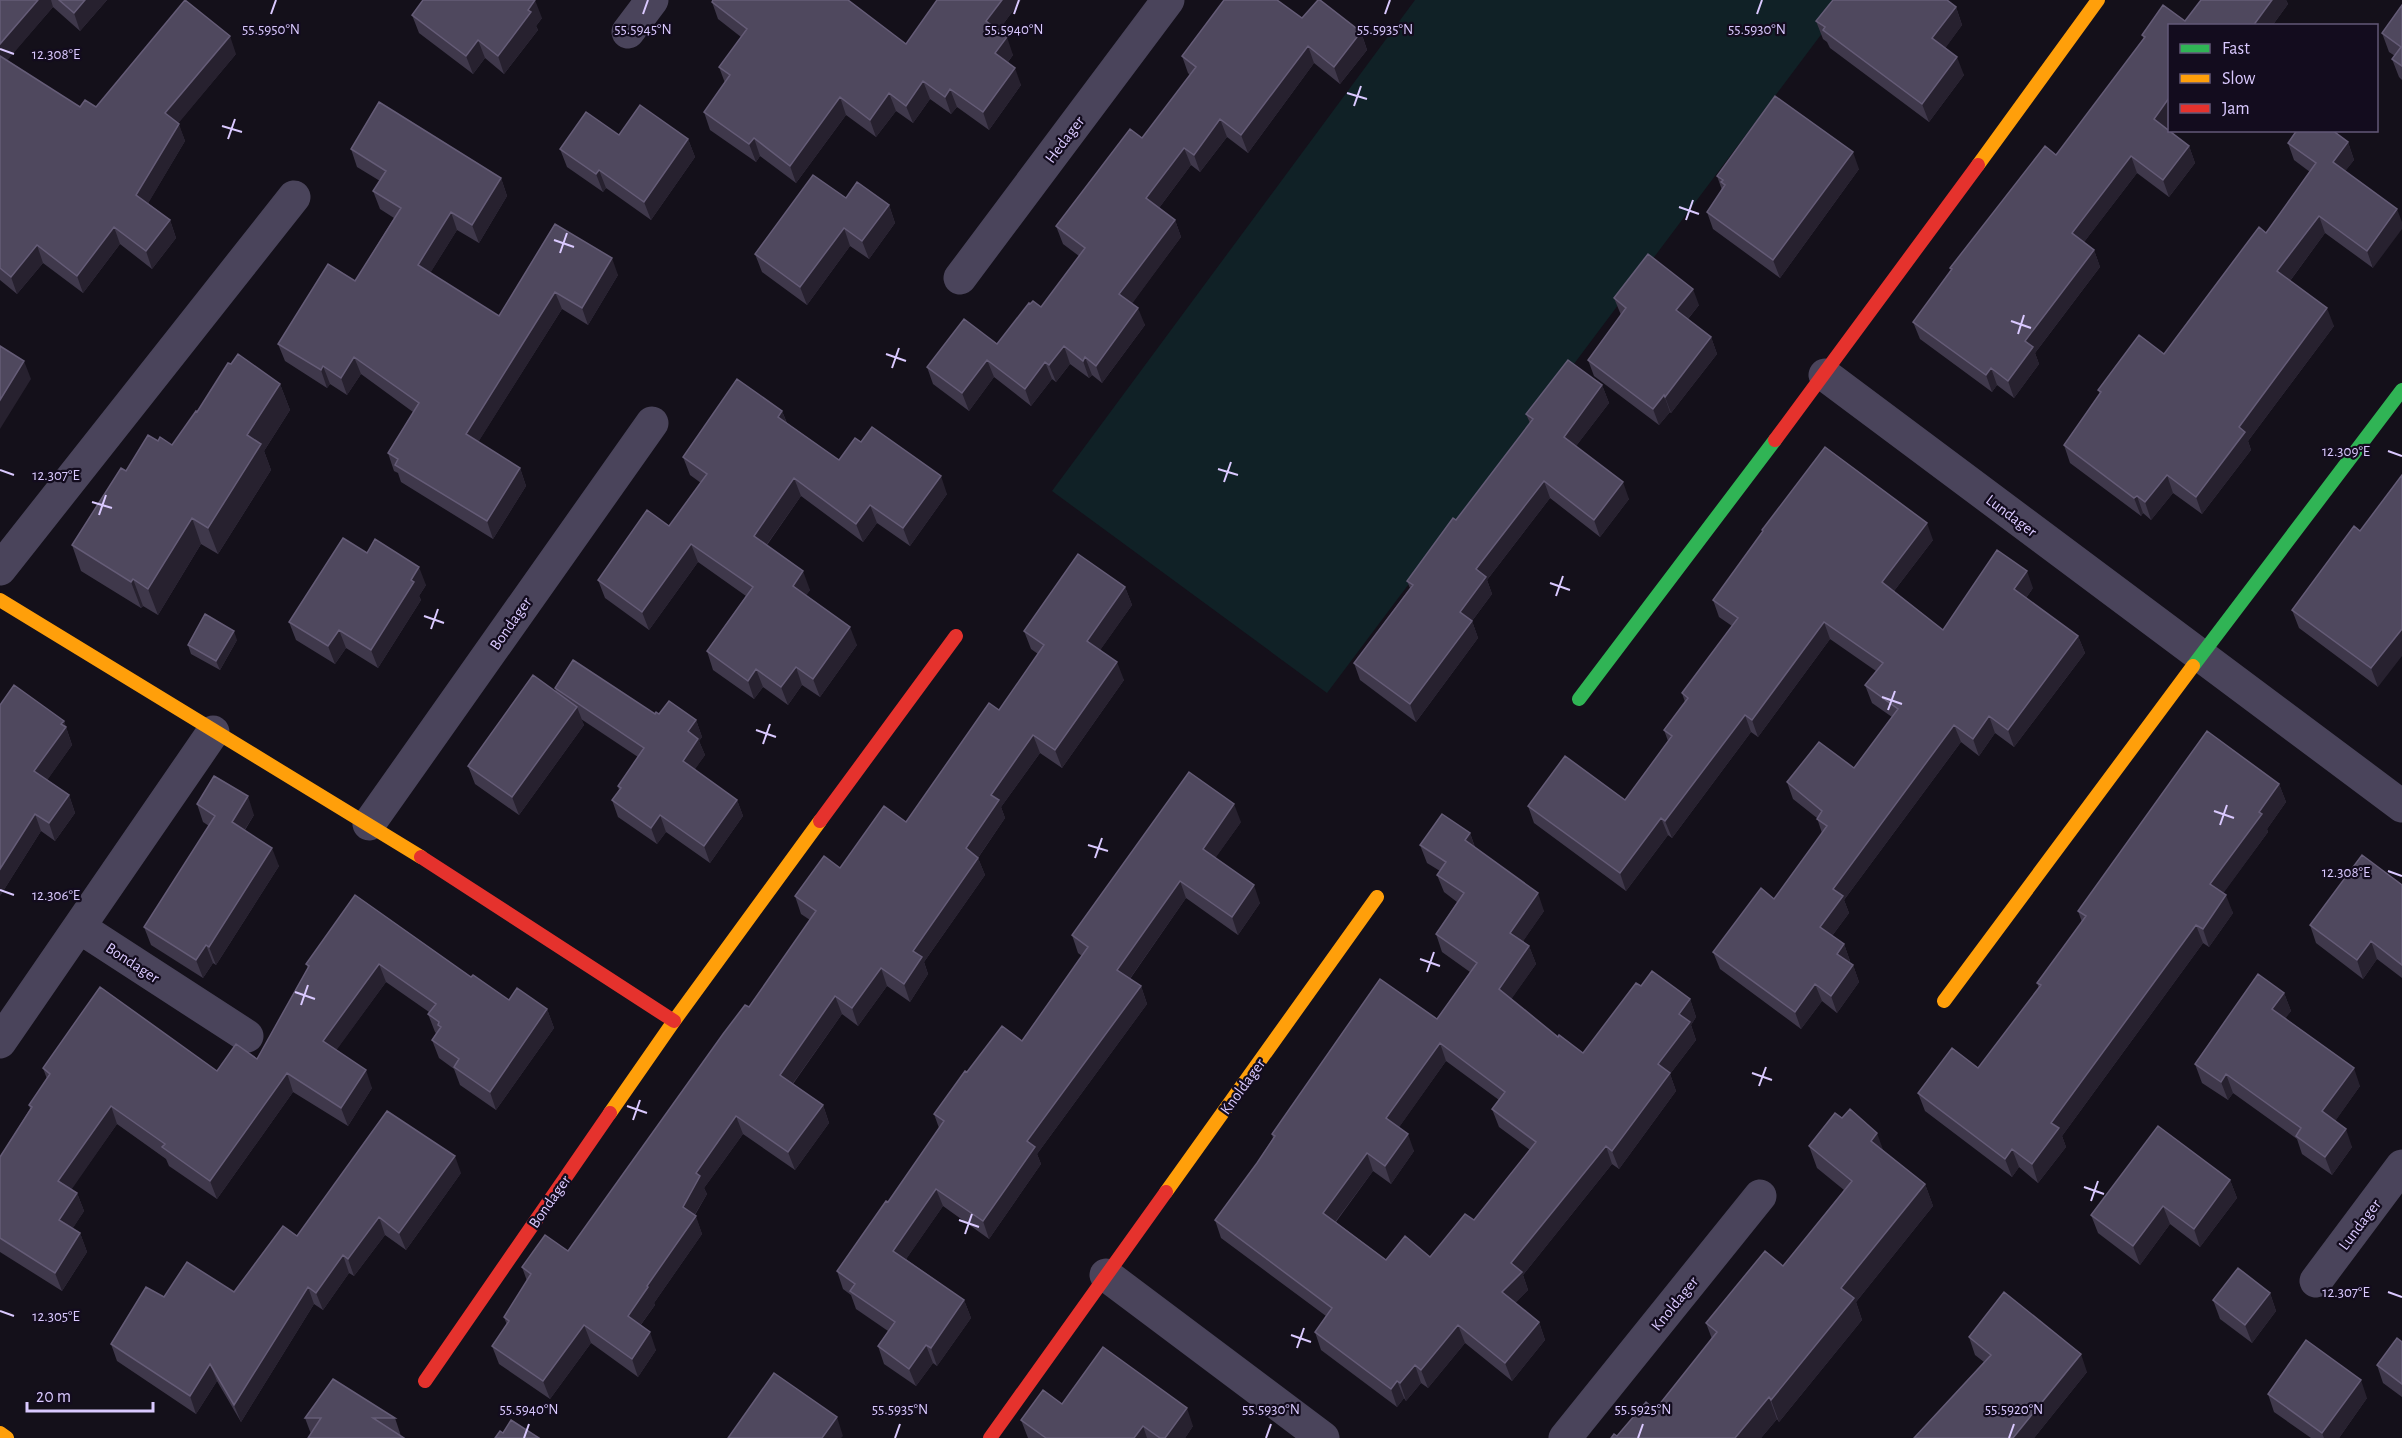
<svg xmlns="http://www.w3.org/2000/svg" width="2402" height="1438" viewBox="0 0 2402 1438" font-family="'Alegreya Sans',sans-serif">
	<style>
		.green { fill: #102126 }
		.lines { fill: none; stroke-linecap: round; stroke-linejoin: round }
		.street { stroke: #4a445b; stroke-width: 33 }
		.fast { stroke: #30b455; stroke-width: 14 }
		.slow { stroke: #ff9f0a; stroke-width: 14 }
		.jam { stroke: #e5322d; stroke-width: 14 }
		.wall { fill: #3f384b; fill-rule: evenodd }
		.shaded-wall { fill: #27212f }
		.building { fill: #4f485e; stroke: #655c77; stroke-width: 1.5; fill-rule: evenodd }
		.ticks { fill: none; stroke: #dac9ff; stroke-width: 2 }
		.labels { text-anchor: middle; stroke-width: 4.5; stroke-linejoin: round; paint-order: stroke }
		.street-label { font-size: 16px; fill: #dac9ff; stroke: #130c1e }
		.ticks-label { font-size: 15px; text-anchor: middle; fill: #dac9ff; stroke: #130c1e; stroke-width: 4.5; stroke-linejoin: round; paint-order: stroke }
	</style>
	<rect width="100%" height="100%" fill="#14101a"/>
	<path class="green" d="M1415 0H1847L1327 693 1052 491Z"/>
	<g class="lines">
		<path class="street" d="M628 32 652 0
			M960 278 1168 0
			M1825 375 2402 806
			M0 569 294 197
			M369 824 652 423
			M79 927 247 1036
			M0 1042 213 732
			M1106 1275 1323 1438
			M2316 1281 2402 1166
			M1565 1438 1760 1196"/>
		<path class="fast" d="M2193 666 2402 390
			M1579 699 1775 440"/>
		<path class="slow" d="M1978 165 2098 0
			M0 600 421 857
			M1944 1001 2193 666
			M610 1113 674 1021 820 821
			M1166 1192 1377 897
			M0 1433 7 1438"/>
		<path class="jam" d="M1775 440 1978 165
			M820 821 956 636
			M421 857 674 1021
			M425 1381 610 1113
			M990 1438 1166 1192"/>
	</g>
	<path class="wall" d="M0 0H107L80 31 53 7 7 60 80 107H96L236 54 178 123 185 141 148 203 170 220 176 238 152 269 120 244 83 293 43 263 17 294 0 280Z
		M937 0H1021L998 31 1013 55 1008 62 1021 85 989 130 957 107 951 114 930 99 913 123 896 111 876 137 846 115 796 183 760 156 756 162 710 130 704 112 725 83 719 67 741 37 718 19 712 2H851L906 44Z
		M2201 0H2286L2288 4 2272 26H2169V124L2166 128 2189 146 2195 163 2169 197 2137 173 2084 242 2094 250 2100 267 2035 353 2039 364 2014 398 1997 385 1992 392 1920 339 1913 322 1951 271 1950 268 2045 146 2056 155 2144 39 2142 35 2163 5 2185 21Z
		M2402 5V80L2399 77 2392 59 2395 56 2389 52 2382 33Z
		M1956 7 1962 25 1945 48 1964 75 1929 122 1830 48 1827 42 1823 39 1816 21Z
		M412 15 542 18 536 26 538 30 504 74 485 58 473 74 419 33Z
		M1302 18 1361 32 1367 50 1340 84 1314 63 1248 153 1227 137 1200 172 1191 165 1159 208 1175 220 1181 237 1132 303 1145 325 1102 383 1092 375 1089 378 1070 364 1056 382 1052 379 1031 406 994 377 969 411 933 384 927 367 997 344 1030 304 1041 307 1079 256 1063 244 1056 226 1142 138 1190 75 1188 73 1182 56Z
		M619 135 688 139 695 157 651 220 606 188 603 192 567 167 560 149Z
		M2348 142 2354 160 2345 171 2373 268 2325 233 2290 281 2334 326 2248 441 2251 450 2202 514 2173 493 2151 520 2143 513 2141 516 2070 463 2064 445 2100 394 2098 390 2164 354 2266 233 2310 172 2294 160 2288 143Z
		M351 149 501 178 507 196 479 243 457 230 430 273 499 316 555 224 618 275 588 325 562 309 478 442 520 468 526 486 493 539 401 482 398 473 394 471 388 453 413 412 361 374 347 395 330 384 327 388 285 361 278 344 355 281 394 218 380 209 373 191 380 181 357 167Z
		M1859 169 1780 278 1713 229 1707 212 1722 190 1717 176Z
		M846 198 889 205 895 223 869 259 850 246 807 305 762 272 755 254Z
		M1614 298 1699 305 1688 319 1711 337 1717 354 1671 413 1670 412 1659 425 1594 376 1588 360 1621 315Z
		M231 364 280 384 290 410 264 451 271 470 218 554 201 544 158 615 143 606 141 608 81 571 72 545 126 471 172 445 197 412Z
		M1602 385 1609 403 1576 446 1629 499 1600 537 1550 498 1487 580 1492 594 1472 621 1478 638 1416 722 1360 680 1354 663 1410 588 1407 581 1456 520 1530 423 1526 414Z
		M782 411 787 423 839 460 861 442 947 494 910 546 877 523 863 542 801 496 767 545 810 590 806 595 857 645 820 697 802 685 788 705 763 687 754 699 713 670 707 651 746 596 698 562 649 630 605 598 598 580 669 526 701 483 690 475 683 457Z
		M2354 526 2378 687 2299 628 2292 610Z
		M1762 530 1933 540 1894 591 1943 630 2033 588 2026 598 2078 636 2085 653 2014 747 1995 733 1979 756 1961 742 1844 900 1849 913 1832 936 1844 944 1850 961 1849 963 1853 965 1859 982 1837 1013 1822 1001 1801 1029 1720 969 1713 952 1774 899 1822 833 1817 818 1793 799 1787 782 1854 768 1892 717 1872 703 1865 685 1876 671 1830 639 1758 737 1751 732 1672 838 1668 835 1626 891 1534 823 1528 806 1625 800 1668 741 1664 730 1685 702 1682 693 1732 626 1719 617 1713 600 1762 532Z
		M367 553 426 585 419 596 421 600 378 668 346 648 335 664 296 640 289 622Z
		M1125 587 1132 605 1100 650 1124 680 1062 768 1040 753 1001 807 1005 818 978 858 985 875 924 962 928 974 910 1002 887 986 858 1026 842 1014 793 1084 823 1105 829 1123 795 1170 743 1134 704 1188 707 1194 695 1215 702 1234 654 1303 655 1305 640 1326 656 1350 638 1377 591 1343 550 1399 499 1364 492 1346 507 1325 504 1317 527 1281 522 1267 568 1251 749 1007 810 920 801 914 795 896 840 868 906 822 999 710 1038 654 1031 649 1024 631Z
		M237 640 220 670 191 654 188 645Z
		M555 688 655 714H659L696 720 702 737 699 741 705 755 694 770 737 800 743 816 710 863 666 832 657 844 618 817 612 800 619 790 618 786 638 757 581 719 584 725 519 815 475 784 468 766 556 692Z
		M64 721 72 745 47 780 69 795 75 813 55 841 41 831 0 896Z
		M2279 784 2286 802 2267 829 2268 832 2223 893 2233 913 2209 947 2203 943 2062 1136 2066 1147 2038 1183 2019 1167 2012 1177 1925 1111 1918 1093 1978 1068 2039 988 2037 983 2082 922 2078 911Z
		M197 804 254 815 245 830 279 866 216 965 213 963 203 978 151 945 144 927 209 826 203 822Z
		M1241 822 1215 858 1260 903 1238 935 1186 898 1130 979 1141 986 1147 1004 1037 1154 1041 1164 989 1239 943 1206 906 1259 964 1300 971 1318 937 1366 933 1363 916 1386 884 1364 878 1346 888 1331 856 1309 851 1295 843 1289 837 1271 888 1202 939 1128 934 1114 967 1072 1022 1041 1082 956 1078 953 1072 935Z
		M1470 833 1475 847 1544 911 1523 941 1529 946 1536 964 1511 999 1558 1037 1583 1053 1641 986 1690 999 1696 1017 1691 1025 1696 1040 1670 1074 1676 1091 1619 1169 1612 1164 1523 1275 1528 1290 1515 1303 1539 1322 1545 1340 1512 1381 1465 1343 1428 1388 1421 1383 1406 1401 1404 1398 1397 1407 1321 1350 1315 1332 1326 1316 1221 1238 1215 1220 1257 1163 1273 1138 1272 1134 1437 1019 1470 972 1442 952 1436 934 1457 902 1444 892 1437 875 1440 871 1427 863 1420 845ZM1446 1061 1499 1100 1492 1109 1499 1127 1530 1150 1474 1220 1430 1257 1386 1260 1336 1222 1373 1171 1391 1184 1414 1151 1399 1127Z
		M2402 885V978L2377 959 2363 979 2316 943 2310 925Z
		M355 895 471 977 509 1000 547 1009 554 1028 496 1110 460 1085 454 1069 439 1058 432 1040 436 1033 435 1032 428 1014 429 1012 386 982 336 1050 372 1088 348 1126 293 1092 217 1199 169 1166 166 1159 117 1124 71 1189 77 1193 84 1211 72 1229 80 1233 87 1252 62 1291 0 1252V1157L30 1109 29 1105 47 1079 43 1068 217 1071 257 1059 308 968 306 964Z
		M2284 993 2291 1011 2285 1018 2360 1086 2335 1121 2352 1147 2332 1175 2302 1154 2297 1139 2233 1093 2228 1100 2202 1083 2195 1064Z
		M1809 1146 1884 1152 1925 1184 1933 1206 1856 1302 1862 1320 1779 1422 1777 1419 1761 1438H1611L1617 1436 1655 1410 1712 1339 1706 1323 1783 1266 1844 1190 1817 1168Z
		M461 1173 406 1250 385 1235 354 1276 349 1273 323 1310 314 1304 241 1422 217 1381 196 1414 117 1361 111 1344 164 1297 234 1292 297 1236Z
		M2230 1180 2237 1198 2200 1247 2170 1224 2140 1265 2098 1233 2091 1215Z
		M2270 1293 2276 1311 2252 1343 2220 1319 2213 1300Z
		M1969 1337 2087 1372 2034 1438H1914L1984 1362 1975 1355Z
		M2402 1342V1397L2383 1383 2377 1365Z
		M2268 1394 2367 1398 2339 1438H2311L2274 1412Z
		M1062 1404 1193 1426 1185 1438H1028L1021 1420Z
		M305 1418H395L401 1436 311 1434Z"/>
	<path class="shaded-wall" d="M38 0H51L53 7 0 69V44Z
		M85 0H107L80 31 74 13Z
		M535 0 542 18 536 26 538 30 504 74 498 56Z
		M1002 0H1021L992 39 986 21Z
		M2272 0H2286L2288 4 2272 26H2253Z
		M1956 7 1962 25 1939 57 1932 38Z
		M1361 32 1367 50 1340 84 1334 67Z
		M230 36 236 54 172 131 165 113Z
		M1007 37 1013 55 1001 71 995 53Z
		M478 40 485 58 473 74 466 56Z
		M1308 46 1314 63 1248 153 1241 135Z
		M1957 57 1964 75 1929 122 1922 104Z
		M1015 68 1021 85 989 130 983 112Z
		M923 81 930 99 913 123 906 106Z
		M950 89 957 107 951 114 945 97Z
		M889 93 896 111 876 137 870 120Z
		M840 97 846 115 796 183 790 166Z
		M2169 98V124L2160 136 2154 119Z
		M1220 119 1227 137 1200 172 1194 155Z
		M179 124 185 141 143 212 136 195Z
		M754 138 760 156 756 162 749 144Z
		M688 139 695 157 651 220 644 202Z
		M2348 142 2354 160 2339 179 2333 162Z
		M2189 146 2195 163 2169 197 2163 180Z
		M1184 148 1191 165 1153 216 1146 198Z
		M1853 152 1859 169 1780 278 1773 260Z
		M2131 156 2137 173 2078 250 2072 233Z
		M599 170 606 188 603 192 596 174Z
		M501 178 507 196 479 243 472 225Z
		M889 205 895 223 869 259 862 241Z
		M2397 209 2402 222V229L2373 268 2367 251Z
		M451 212 457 230 424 283 418 265Z
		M2319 216 2325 233 2284 289 2277 271Z
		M170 220 176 238 152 269 146 251Z
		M1175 220 1181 237 1126 312 1119 294Z
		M114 227 120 244 83 293 77 276Z
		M844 228 850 246 807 305 800 287Z
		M37 245 43 263 17 294 11 277Z
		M2094 250 2100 267 2035 353 2039 364 2014 398 2008 381 2025 341Z
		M612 258 618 275 588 325 582 308Z
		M1693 289 1699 305 1682 326 1676 310Z
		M555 292 562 309 472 452 466 434Z
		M1138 308 1145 325 1102 383 1096 366Z
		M2327 308 2334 326 2248 441 2251 450 2202 514 2196 497 2239 427Z
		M1711 337 1717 354 1671 413 1665 397Z
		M1064 346 1070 364 1056 382 1049 365Z
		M354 357 361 374 347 395 341 378Z
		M1085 357 1092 375 1089 378 1083 361Z
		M987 360 994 377 969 411 962 393Z
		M24 361 31 379 0 429V400Z
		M1045 362 1052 379 1031 406 1025 389Z
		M323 366 330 384 327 388 321 370Z
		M1991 368 1997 385 1992 392 1986 375Z
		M280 384 290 410 264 451 271 470 218 554 208 528 247 435Z
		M1602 385 1609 403 1570 454 1564 437Z
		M1664 395 1670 412 1659 425 1653 409Z
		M782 411 789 429 778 417Z
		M520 468 526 486 493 539 487 521Z
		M2167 475 2173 493 2151 520 2145 502Z
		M941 476 947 494 910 546 903 528Z
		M794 478 801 496 760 554 754 536Z
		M1544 481 1550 498 1487 580 1492 594 1472 621 1478 638 1416 722 1410 704 1460 612 1476 569Z
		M1623 482 1629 499 1600 537 1594 520Z
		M2137 496 2143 513 2141 516 2134 498Z
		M870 505 877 523 863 542 856 524Z
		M192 518 201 544 158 615 148 589Z
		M1927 523 1933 540 1888 599 1882 582Z
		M691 544 698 562 649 630 642 612Z
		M419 567 426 585 419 596 421 600 378 668 371 650Z
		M803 571 810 590 800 604 793 586Z
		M2027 571 2033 588 2020 606 2014 589Z
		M133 579 143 606 141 608 131 582Z
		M1125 587 1132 605 1094 659 1087 641Z
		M1824 622 1830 639 1758 737 1752 720Z
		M850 627 857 645 820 697 813 679Z
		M2402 629V656L2378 687 2371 668Z
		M339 630 346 648 335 664 328 646Z
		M234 631 237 640 220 670 216 661Z
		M2078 636 2085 653 2014 747 2008 730Z
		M1117 662 1124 680 1062 768 1055 750Z
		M796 667 802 685 788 705 781 687Z
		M756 669 763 687 754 699 748 681Z
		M577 707 584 725 519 815 512 797Z
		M1745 715 1751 732 1672 838 1665 821Z
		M1989 716 1995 733 1979 756 1973 739Z
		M696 720 702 737 699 741 705 755 689 778 683 761 688 731Z
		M64 721 72 745 41 789 34 771Z
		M1954 725 1961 742 1844 900 1849 913 1826 944 1820 927 1833 889Z
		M1033 735 1040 753 1001 807 1005 818 975 862 978 858 985 875 924 962 928 974 910 1002 904 984 913 951 966 848 991 795Z
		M2279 784 2286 802 2267 829 2268 832 2217 902 2210 884Z
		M69 795 75 813 55 841 49 823Z
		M248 796 254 815 238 840 232 822Z
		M737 800 743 816 710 863 704 846Z
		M1234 804 1241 822 1209 867 1203 849Z
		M35 814 41 831 0 896V869Z
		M660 815 666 832 657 844 651 828Z
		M1661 818 1668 835 1626 891 1620 873Z
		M1470 833 1476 851 1465 840Z
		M272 848 279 866 216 965 209 947Z
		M1180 881 1186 898 1124 987 1117 970Z
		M1254 885 1260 903 1238 935 1232 917Z
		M1538 893 1544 911 1517 950 1510 933Z
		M2226 895 2233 913 2209 947 2203 929Z
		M2196 925 2203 943 2062 1136 2066 1147 2038 1183 2032 1164 2051 1123Z
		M2371 941 2377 959 2363 979 2357 960Z
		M1844 944 1850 961 1843 971 1837 954Z
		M206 945 213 963 203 978 196 960Z
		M1529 946 1536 964 1506 1007 1499 989Z
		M379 964 386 982 330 1059 323 1041Z
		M1853 965 1859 982 1837 1013 1831 996Z
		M881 968 887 986 858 1026 852 1008Z
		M1815 984 1822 1001 1801 1029 1795 1012Z
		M1141 986 1147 1004 1037 1154 1041 1164 989 1239 983 1221 1027 1141Z
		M2284 993 2291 1011 2279 1027 2272 1009Z
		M835 996 842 1014 786 1093 780 1075Z
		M1690 999 1696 1017 1691 1025 1696 1040 1670 1074 1676 1091 1619 1169 1612 1151 1658 1064 1679 1014Z
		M547 1009 554 1028 496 1110 490 1092Z
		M1440 1043 1446 1061 1393 1136 1386 1118Z
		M2354 1068 2360 1086 2329 1130 2322 1111Z
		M366 1070 372 1088 348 1126 341 1108Z
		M287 1073 293 1092 217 1199 210 1181Z
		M2226 1074 2233 1093 2228 1100 2221 1082Z
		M823 1105 829 1123 795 1170 788 1152Z
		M111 1106 117 1124 65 1199 58 1181Z
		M736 1116 743 1134 704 1188 707 1194 689 1224 683 1207 696 1173Z
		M2346 1129 2352 1147 2332 1175 2325 1157Z
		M1877 1133 1885 1155 1871 1141Z
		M1408 1134 1414 1151 1391 1184 1385 1166Z
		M1606 1146 1612 1164 1523 1275 1528 1290 1509 1310 1502 1292 1511 1263Z
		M2012 1149 2019 1167 2012 1177 2005 1159Z
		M1367 1153 1373 1171 1329 1230 1323 1213Z
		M455 1156 461 1173 406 1250 399 1233Z
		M2230 1180 2237 1198 2200 1247 2194 1229Z
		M1925 1184 1933 1206 1856 1302 1862 1320 1779 1422 1771 1400 1841 1288Z
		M936 1189 943 1206 900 1268 893 1251Z
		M77 1193 84 1211 66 1239 59 1220Z
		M2163 1206 2170 1224 2140 1265 2133 1246Z
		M696 1216 702 1234 654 1303 655 1305 634 1334 628 1316 647 1286Z
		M379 1217 385 1235 354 1276 348 1259Z
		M80 1233 87 1252 62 1291 55 1273Z
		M343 1255 349 1273 323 1310 316 1293Z
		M308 1287 314 1304 241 1422 234 1405Z
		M2270 1293 2276 1311 2252 1343 2245 1325Z
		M964 1300 971 1318 937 1366 931 1348Z
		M1539 1322 1545 1340 1512 1381 1505 1363Z
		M584 1325 591 1343 550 1399 543 1381Z
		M1458 1325 1465 1343 1428 1388 1421 1370Z
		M650 1332 656 1350 638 1377 632 1359Z
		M926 1345 933 1363 916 1386 909 1369Z
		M2081 1354 2087 1372 2034 1438H2013Z
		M210 1364 217 1381 196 1414 190 1396Z
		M1415 1365 1421 1383 1406 1401 1400 1383Z
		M2361 1380 2367 1398 2339 1438H2324L2322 1433Z
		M1397 1381 1404 1398 1397 1407 1391 1389Z
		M1769 1397 1777 1419 1761 1438H1735Z
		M1187 1408 1193 1426 1185 1438H1165Z
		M837 1417 843 1436 841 1438H822Z
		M1143 1426 1147 1438H1134Z"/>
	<path class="building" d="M0 0H38L0 44Z
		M59 0H85L74 13Z
		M185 0 230 36 165 113 179 124 136 195 170 220 146 251 114 227 77 276 37 245 11 277 0 268V56L80 107 85 100 96 107Z
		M423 0H535L528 10 531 12 498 56 478 40 466 56 412 15Z
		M713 0H848L906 44 937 0H1002L986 21 1007 37 995 53 1015 68 983 112 950 89 945 97 923 81 906 106 889 93 870 120 840 97 790 166 754 138 749 144 704 112 730 75 719 67 747 29 712 2Z
		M1224 0H1277L1302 18 1318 0H1320L1361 32 1334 67 1308 46 1241 135 1220 119 1194 155 1184 148 1146 198 1175 220 1119 294 1138 308 1096 366 1085 357 1083 361 1064 346 1049 365 1045 362 1025 389 987 360 962 393 927 367 964 319 997 344 1029 303 1030 304 1033 301 1041 307 1085 248 1056 226 1130 129 1142 138 1196 67 1182 56Z
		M1833 0H1947L1956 7 1932 38 1957 57 1922 104 1823 30 1825 27 1816 21Z
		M2201 0H2272L2253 26H2169V98L2154 119 2189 146 2163 180 2131 156 2072 233 2094 250 2025 341 2033 347 2008 381 1991 368 1986 375 1913 322 1952 269 1950 268 2045 146 2056 155 2145 37 2142 35 2163 5 2185 21Z
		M2402 5V66L2392 59 2401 47 2382 33Z
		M1775 96 1853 152 1773 260 1707 212 1725 185 1721 182 1723 180 1717 176Z
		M379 102 501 178 472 225 451 212 418 265 499 316 555 224 612 258 582 308 555 292 466 434 520 468 487 521 395 465 398 459 388 453 419 403 354 357 341 378 323 366 321 370 278 344 328 264 355 281 401 208 373 191 386 171 351 149Z
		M640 105 688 139 644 202 599 170 596 174 560 149 586 112 619 135Z
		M2297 130H2332L2348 142 2333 162 2397 209 2367 251 2319 216 2277 271 2327 308 2239 427 2245 432 2196 497 2167 475 2145 502 2137 496 2134 498 2064 445 2101 392 2098 390 2139 335 2164 354 2259 227 2266 233 2316 163 2288 143Z
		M813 175 846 198 857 182 889 205 862 241 844 228 800 287 755 254Z
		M1648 254 1693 289 1676 310 1711 337 1665 397 1664 395 1653 409 1588 360 1626 308 1614 298Z
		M0 346 24 361 0 400Z
		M238 354 280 384 247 435 261 444 208 528 192 518 148 589 133 579 131 582 72 545 121 468 126 471 148 435 158 441 160 437 172 445 196 411 197 412 228 363 231 364Z
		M1568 360 1602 385 1564 437 1623 482 1594 520 1544 481 1476 569 1486 577 1460 612 1472 621 1410 704 1354 663 1413 585 1407 581 1453 518 1456 520 1533 419 1526 414Z
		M737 379 782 411 778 417 839 460 855 438 861 442 872 427 941 476 903 528 870 505 856 524 794 478 754 536 803 571 793 586 850 627 813 679 796 667 781 687 756 669 748 681 707 651 753 587 691 544 642 612 598 580 647 510 669 526 707 474 683 457Z
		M1825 447 1927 523 1882 582 1943 630 1997 550 2027 571 2014 589 2078 636 2008 730 1989 716 1973 739 1954 725 1833 889 1843 896 1820 927 1844 944 1837 954 1853 965 1831 996 1815 984 1795 1012 1713 952 1761 888 1774 899 1827 826 1817 819 1822 811 1787 782 1819 742 1854 768 1898 709 1865 685 1883 663 1824 622 1752 720 1745 715 1665 821 1661 818 1620 873 1528 806 1565 756 1625 800 1672 736 1664 730 1688 698 1682 693 1738 618 1713 600 1763 531 1762 530Z
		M2402 475V629L2371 668 2292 610 2354 526 2360 531Z
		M343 538 367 553 375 539 419 567 411 580 414 582 371 650 339 630 328 646 289 622Z
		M1078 554 1125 587 1087 641 1117 662 1055 750 1033 735 991 795 999 800 966 848 978 858 913 951 922 957 904 984 881 968 852 1008 835 996 780 1075 823 1105 788 1152 736 1116 696 1173 700 1176 683 1207 696 1216 647 1286 648 1287 628 1316 650 1332 632 1359 584 1325 543 1381 492 1346 509 1321 504 1317 531 1274 522 1267 545 1235 568 1251 723 1034 745 1005 749 1007 816 911 795 896 824 856 840 868 884 806 906 822 989 703 999 710 1044 645 1024 631Z
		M205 614 234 631 216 661 188 645Z
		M573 660 655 714 656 712 659 714 669 701 696 720 688 731 698 739 683 761 737 800 704 846 660 815 651 828 612 800 621 788 618 786 644 748 555 688Z
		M533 675 577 707 512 797 468 766Z
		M14 685 64 721 61 724 66 727 34 771 69 795 49 823 35 814 0 869V705Z
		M2207 731 2279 784 2259 812 2262 814 2210 884 2226 895 2203 929 2196 925 2051 1123 2059 1128 2032 1164 2012 1149 2005 1159 1918 1093 1952 1048 1978 1068 2041 985 2037 983 2086 916 2078 911Z
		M1189 772 1234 804 1203 849 1254 885 1232 917 1180 881 1117 970 1141 986 1027 1141 1035 1147 983 1221 936 1189 893 1251 964 1300 931 1348 926 1345 909 1369 878 1346 895 1322 850 1291 855 1284 837 1271 886 1201 888 1202 944 1121 934 1114 965 1071 967 1072 1002 1026 1022 1041 1088 947 1072 935Z
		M214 776 248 796 232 822 272 848 209 947 206 945 196 960 144 927 215 816 197 804Z
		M1442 814 1470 833 1465 840 1538 893 1510 933 1529 946 1499 989 1558 1037 1559 1035 1583 1053 1636 983 1641 986 1652 971 1690 999 1679 1014 1690 1022 1658 1064 1670 1073 1612 1151 1606 1146 1511 1263 1522 1272 1502 1292 1539 1322 1505 1363 1458 1325 1421 1370 1415 1365 1400 1383 1397 1381 1391 1389 1315 1332 1332 1308 1215 1220 1257 1163 1275 1136 1272 1134 1380 979 1437 1019 1477 963 1436 934 1464 893 1437 875 1446 862 1420 845ZM1440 1043 1505 1092 1492 1109 1536 1142 1474 1220 1465 1214 1430 1257 1405 1236 1386 1260 1323 1213 1367 1153 1385 1166 1408 1134 1386 1118Z
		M2362 855 2402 885V965L2371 941 2357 960 2310 925Z
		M355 895 471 977 473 975 509 1000 517 988 547 1009 490 1092 454 1067 459 1059 432 1040 441 1027 438 1025 439 1022 428 1014 436 1004 379 964 323 1041 366 1070 341 1108 287 1073 210 1181 162 1147 165 1144 111 1106 58 1181 77 1193 59 1220 80 1233 55 1273 0 1238V1157L32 1107 29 1105 50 1074 43 1068 100 987 217 1071 236 1044 257 1059 309 966 306 964Z
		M2258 974 2284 993 2272 1009 2354 1068 2322 1111 2346 1129 2325 1157 2296 1136 2301 1128 2226 1074 2221 1082 2195 1064Z
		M1850 1109 1877 1133 1871 1141 1925 1184 1841 1288 1854 1298 1771 1400 1769 1397 1735 1438H1611L1614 1434 1617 1436 1646 1402 1655 1410 1717 1332 1706 1323 1765 1251 1783 1266 1852 1181 1809 1146 1835 1113 1842 1118Z
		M387 1111 455 1156 399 1233 379 1217 348 1259 343 1255 316 1293 308 1287 234 1405 210 1364 190 1396 111 1344 146 1287 164 1297 187 1262 234 1292 283 1226 297 1236Z
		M2158 1126 2230 1180 2194 1229 2163 1206 2133 1246 2091 1215Z
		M2238 1268 2270 1293 2245 1325 2213 1300Z
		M2004 1292 2081 1354 2013 1438H1914L1991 1355 1969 1337Z
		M2397 1338 2402 1342V1384L2377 1365Z
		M2306 1340 2361 1380 2322 1433 2268 1394Z
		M1103 1347 1187 1408 1165 1438H1160L1143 1426 1134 1438H1046L1021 1420 1043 1390 1062 1404Z
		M774 1373 837 1417 822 1438H728Z
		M333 1379 395 1418H373L404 1438H308L321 1418H305Z
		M511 1420 539 1438H495L500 1431 503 1433Z"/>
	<path class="ticks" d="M271 14 276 0M643 14 648 0M1014 14 1019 0M1385 14 1390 0M1757 14 1762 0M0 49 14 54M1347 93 1367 99M1354 106 1361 86M222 126 242 132M228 139 235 119M1679 207 1699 214M1686 220 1693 200M554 240 574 247M560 253 567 233M2011 321 2031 328M2018 334 2024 315M886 354 906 361M892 368 899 348M2388 451 2402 456M1218 469 1238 475M0 470 14 475M1224 482 1231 462M92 502 112 508M99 515 106 495M1550 583 1570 590M1556 596 1563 576M424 616 444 623M431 629 438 609M1882 697 1902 704M1888 710 1895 691M756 730 776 737M763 744 770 724M2214 811 2234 818M2220 825 2227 805M1088 845 1108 851M1095 858 1102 838M2388 871 2402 876M0 890 14 895M1420 959 1440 966M1427 972 1434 952M295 992 315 999M301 1005 308 985M1752 1073 1772 1080M1759 1086 1766 1067M627 1106 647 1113M633 1120 640 1100M2084 1187 2104 1194M2091 1201 2098 1181M959 1220 979 1227M965 1234 972 1214M2388 1292 2402 1297M0 1311 14 1316M1291 1335 1311 1342M1297 1348 1304 1328M524 1438 529 1424M895 1438 900 1424M1266 1438 1271 1424M1638 1438 1643 1424M2009 1438 2014 1424"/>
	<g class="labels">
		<g class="street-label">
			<text transform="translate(1064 139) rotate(-53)" y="6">Hedager</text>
			<text transform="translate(2012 515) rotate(37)" y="6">Lundager</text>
			<text transform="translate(510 623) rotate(-55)" y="6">Bondager</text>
			<text transform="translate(133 962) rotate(33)" y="6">Bondager</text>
			<text transform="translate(1242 1086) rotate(-54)" y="6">Knoldager</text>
			<text transform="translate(549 1201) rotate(-55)" y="6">Bondager</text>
			<text transform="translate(2359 1224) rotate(-53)" y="6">Lundager</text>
			<text transform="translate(1674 1303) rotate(-51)" y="6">Knoldager</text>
		</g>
	</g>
	<g class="ticks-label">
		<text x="271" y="34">55.5950°N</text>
		<text x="643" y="34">55.5945°N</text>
		<text x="1014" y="34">55.5940°N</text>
		<text x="1385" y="34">55.5935°N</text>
		<text x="1757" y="34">55.5930°N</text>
		<text x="56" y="59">12.308°E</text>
		<text x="2346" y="456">12.309°E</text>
		<text x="56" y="480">12.307°E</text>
		<text x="2346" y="877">12.308°E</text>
		<text x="56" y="900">12.306°E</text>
		<text x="2346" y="1297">12.307°E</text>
		<text x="56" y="1321">12.305°E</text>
		<text x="529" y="1414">55.5940°N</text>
		<text x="900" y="1414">55.5935°N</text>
		<text x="1271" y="1414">55.5930°N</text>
		<text x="1643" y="1414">55.5925°N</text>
		<text x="2014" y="1414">55.5920°N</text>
	</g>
	<rect x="2168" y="24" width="210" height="108" fill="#130c1e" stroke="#635878" stroke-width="1.5"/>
	<rect x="2180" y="44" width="30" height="9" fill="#30b455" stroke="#635878" stroke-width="1.5"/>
	<text x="2222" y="54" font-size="18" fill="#dac9ff">Fast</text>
	<rect x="2180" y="74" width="30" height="9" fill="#ff9f0a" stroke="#635878" stroke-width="1.5"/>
	<text x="2222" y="84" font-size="18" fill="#dac9ff">Slow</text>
	<rect x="2180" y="104" width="30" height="9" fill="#e5322d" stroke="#635878" stroke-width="1.5"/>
	<text x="2222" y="114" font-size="18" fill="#dac9ff">Jam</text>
	<path d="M27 1402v9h126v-9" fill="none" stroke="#dac9ff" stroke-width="3"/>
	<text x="36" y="1402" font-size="18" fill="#dac9ff" stroke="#130c1e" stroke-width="4.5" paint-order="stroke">20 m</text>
</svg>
